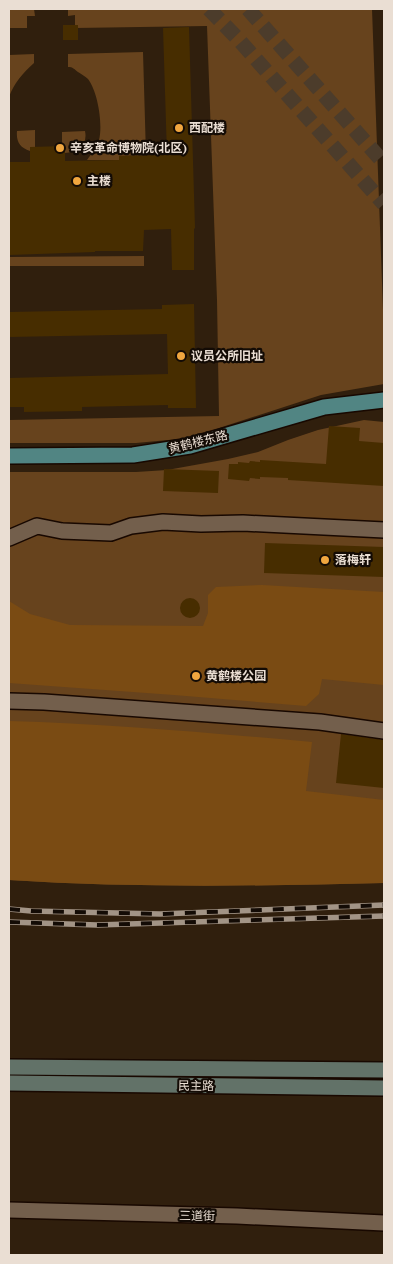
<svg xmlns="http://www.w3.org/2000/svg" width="393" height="1264" viewBox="0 0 393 1264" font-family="'PT Serif','Noto Sans SC',serif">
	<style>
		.green { fill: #67431d }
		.forest { fill: #7a4b13 }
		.building { fill: #472d00 }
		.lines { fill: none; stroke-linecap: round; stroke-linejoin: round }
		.highway-tunnel { stroke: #4c3c2b; stroke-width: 15; stroke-dasharray: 15 8; stroke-linecap: butt }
		.street-casing { stroke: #180800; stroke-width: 18 }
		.secondary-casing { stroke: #180800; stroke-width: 18 }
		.primary-casing { stroke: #180800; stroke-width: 18 }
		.street { stroke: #735f4c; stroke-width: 15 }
		.secondary { stroke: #627268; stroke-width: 15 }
		.primary { stroke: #518583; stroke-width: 15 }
		.rail-casing { stroke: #a29486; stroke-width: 5.5 }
		.rail { stroke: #130b05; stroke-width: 4; stroke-dasharray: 11; stroke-linecap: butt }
		.poi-dot { fill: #f0a63f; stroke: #130b05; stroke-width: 2 }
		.labels { text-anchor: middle; stroke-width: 4.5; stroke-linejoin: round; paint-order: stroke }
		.poi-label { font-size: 12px; font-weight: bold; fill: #eaded3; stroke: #130b05; text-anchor: start }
		.street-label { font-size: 12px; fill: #eaded3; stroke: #130b05 }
	</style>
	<rect width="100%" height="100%" fill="#301f0d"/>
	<path class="green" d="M9 9H34L35 16H27V28H9Z
		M68 9H372L384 337V384L321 395 219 428 179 439 136 443H9V420L219 416 217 300 207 26 75 28V15L68 16Z
		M143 52 146 155 119 156V160H87C91 154 97 148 99 140 103 125 98 92 88 79 85 76 81 74 78 72 74 69 73 67 68 67V54Z
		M34 54V63C23 73 14 83 9 97V55Z
		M35 130V147H31L30 151C20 148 16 142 17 131Z
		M85 131C88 145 78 152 65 153V146H62V132Z
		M144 256V266H9V257Z
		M364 420 384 422V883C259 886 134 888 9 880V472H136L167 470 228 459 258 452 288 440 318 430Z"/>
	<path class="forest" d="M262 585 384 592V685L322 679 319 694 306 706 174 695 9 683V601L30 614 70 625 203 626 208 613V595L216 587Z
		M9 721C110 724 211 733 312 742L306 791 384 800V883C259 886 134 888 9 880Z"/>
	<path class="building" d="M63 25H78V40H63Z
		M189 27 195 228 194 229V270H172L171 229 144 230 143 251H95V252L9 255V162H30V147L65 146V161L119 160V156L167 155 163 28Z
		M194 304 196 408H168V405L82 407V411L24 412V407H9V378L168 374 167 334 9 337V312L162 309V305Z
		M329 426 360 428 359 441 384 443V486L288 480V478L260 477V479L250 478 249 481 228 479 229 464H238V462L249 463 250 461 260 462V460L326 464Z
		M164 469 219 471 218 493 163 491Z
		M265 543 384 547V577L264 573Z
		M180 608a10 10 0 1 1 20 0a10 10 0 1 1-20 0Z
		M341 734 384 740V788L336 783Z"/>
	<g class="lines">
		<path class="highway-tunnel" d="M209 9 239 40 384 204
			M248 9 384 163"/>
		<g class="street-casing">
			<path id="street" d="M9 538 37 526 62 531 111 533 131 526 163 522 201 524 243 523 384 530
				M9 701 44 702 320 722 384 731
				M9 1210 237 1216 384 1223"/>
		</g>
		<g class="secondary-casing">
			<path id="secondary" d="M9 1067 384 1070
				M9 1083 384 1088"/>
		</g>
		<g class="primary-casing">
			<path id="primary" d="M9 456 133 455 190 446 324 407 384 400"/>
		</g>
		<use href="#street" class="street"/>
		<use href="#secondary" class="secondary"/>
		<use href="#primary" class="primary"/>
		<g class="rail-casing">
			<path id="rail" d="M9 909 31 911 160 914 384 905
				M9 922 97 925 384 916"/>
		</g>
		<use href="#rail" class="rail"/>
	</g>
	<g class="poi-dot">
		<circle cx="179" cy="128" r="5"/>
		<circle cx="60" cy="148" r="5"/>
		<circle cx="77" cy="181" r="5"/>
		<circle cx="181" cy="356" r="5"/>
		<circle cx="325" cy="560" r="5"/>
		<circle cx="196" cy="676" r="5"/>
	</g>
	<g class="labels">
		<g class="poi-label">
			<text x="189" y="132">西配楼</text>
			<text x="70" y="152">辛亥革命博物院(北区)</text>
			<text x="87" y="185">主楼</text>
			<text x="191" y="360">议员公所旧址</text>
			<text x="335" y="564">落梅轩</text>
			<text x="206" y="680">黄鹤楼公园</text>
		</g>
		<g class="street-label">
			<text transform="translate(198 442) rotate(-14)" y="4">黄鹤楼东路</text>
			<text transform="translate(196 1086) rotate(1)" y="4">民主路</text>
			<text transform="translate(197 1216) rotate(1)" y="4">三道街</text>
		</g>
	</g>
	<rect width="393" height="1264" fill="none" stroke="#eaded3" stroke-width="20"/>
</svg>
